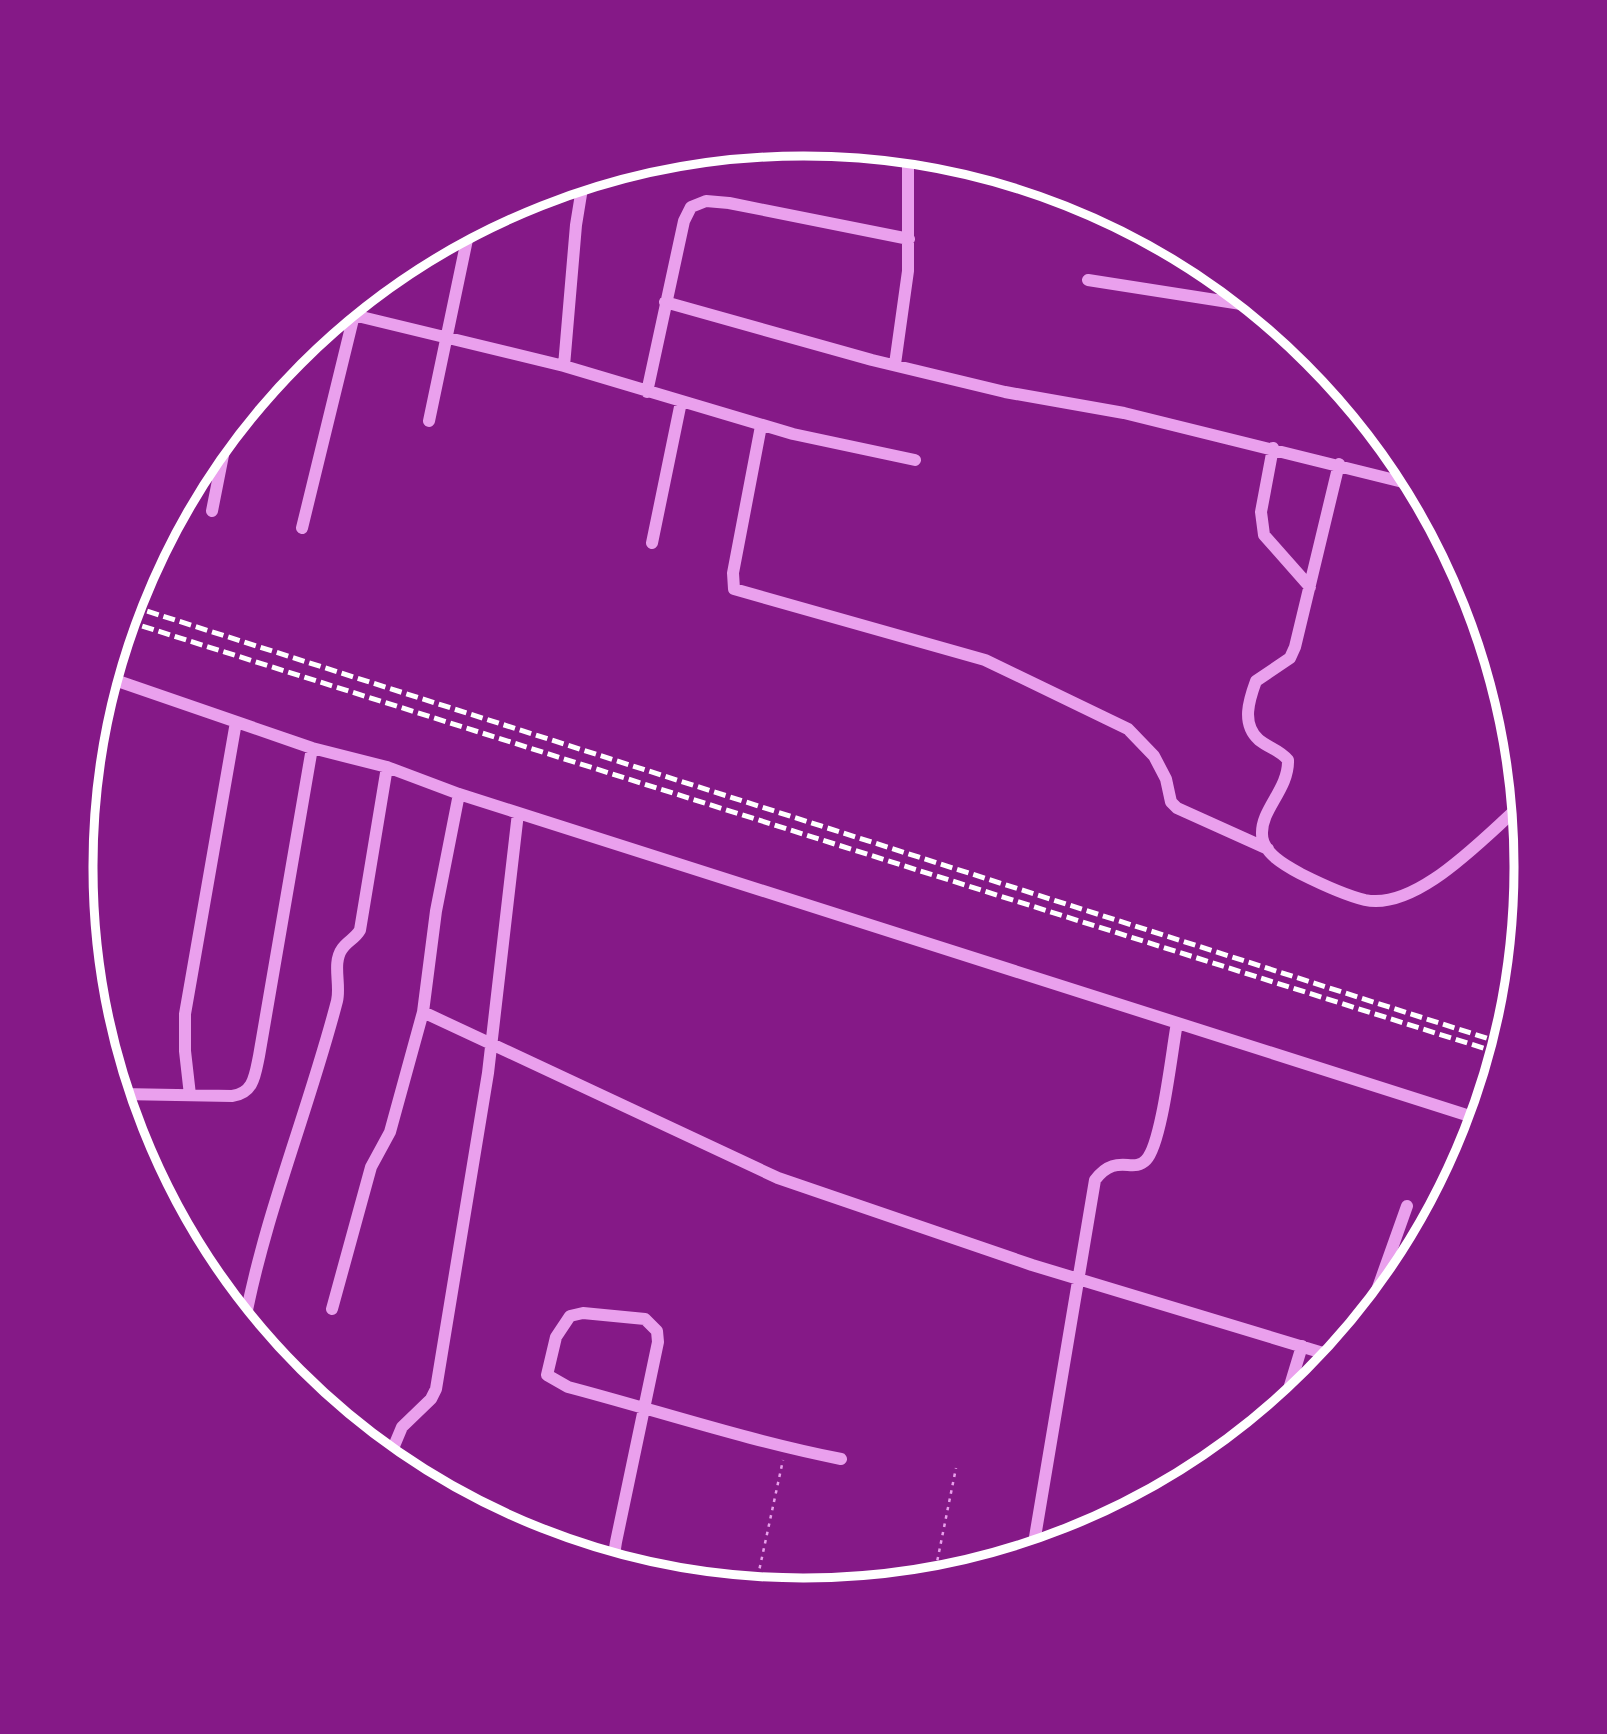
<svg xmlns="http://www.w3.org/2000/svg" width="1607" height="1734" viewBox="0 0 1607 1734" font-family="Jost,sans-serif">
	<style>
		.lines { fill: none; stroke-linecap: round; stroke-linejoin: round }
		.path { stroke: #eaa0ed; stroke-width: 2.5; stroke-dasharray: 3.5 5; stroke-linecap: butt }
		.minor { stroke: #eaa0ed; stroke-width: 12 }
		.rail { stroke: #fff; stroke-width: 5; stroke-dasharray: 12 5; stroke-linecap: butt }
		.rim { fill: none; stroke: #fff; stroke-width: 9 }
	</style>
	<rect width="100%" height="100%" fill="#851987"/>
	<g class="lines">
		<path class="path" d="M934 1577 956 1468
			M756 1585 783 1460"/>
		<path class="minor" d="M1088 280 1254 306
			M665 302 872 360 1005 392 1124 413 1415 485
			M345 313 564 366 793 434 915 460
			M895 364 908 271V154
			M564 366 576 225 583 182
			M647 392 684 221 691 207 706 201 729 203 909 239
			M429 421 469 230
			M761 426 733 573 734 589 985 660 1128 729 1154 756 1166 779 1171 802 1177 808 1268 849
			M1273 448 1261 512 1264 535 1310 587
			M1339 464 1295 647 1290 658 1256 681C1249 700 1241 724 1259 740 1269 748 1280 750 1288 760 1289 789 1261 809 1262 834 1262 853 1286 866 1301 874 1321 884 1344 895 1365 900 1417 911 1484 837 1520 806
			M212 511 227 435
			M302 528 354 315
			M652 543 681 402
			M109 678 312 748 387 767 459 794 1479 1119
			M423 1012 778 1178 1032 1265 1333 1356
			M121 1094 232 1096C254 1093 255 1075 259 1056L312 748
			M190 1095 185 1051V1014L236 722
			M332 1309 371 1167 390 1132 423 1012 436 911 459 794
			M1370 1310 1407 1206
			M245 1320C266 1211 309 1109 337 1001 341 985 332 963 342 949 347 941 355 939 360 930L387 767
			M1285 1402 1302 1346
			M389 1458 402 1427 431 1399 436 1389 488 1073 518 813
			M1033 1549 1095 1180C1116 1152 1133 1174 1146 1160 1162 1144 1172 1049 1177 1023
			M613 1561 616 1542 658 1342 657 1331 645 1319 583 1313 570 1316 556 1337 547 1375 568 1387C659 1411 749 1441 841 1459"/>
		<path class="rail" d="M131 606 1502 1043
			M126 621 1499 1053"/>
	</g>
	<path d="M0 0H1607V1734H0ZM803 156H804A710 710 0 0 1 1514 866V868A710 710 0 0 1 804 1578H803A710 710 0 0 1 93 868V866A710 710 0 0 1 803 156Z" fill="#851987" fill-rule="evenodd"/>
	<path class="rim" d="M803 156H804A710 710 0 0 1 1514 866V868A710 710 0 0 1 804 1578H803A710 710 0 0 1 93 868V866A710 710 0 0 1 803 156Z"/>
</svg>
